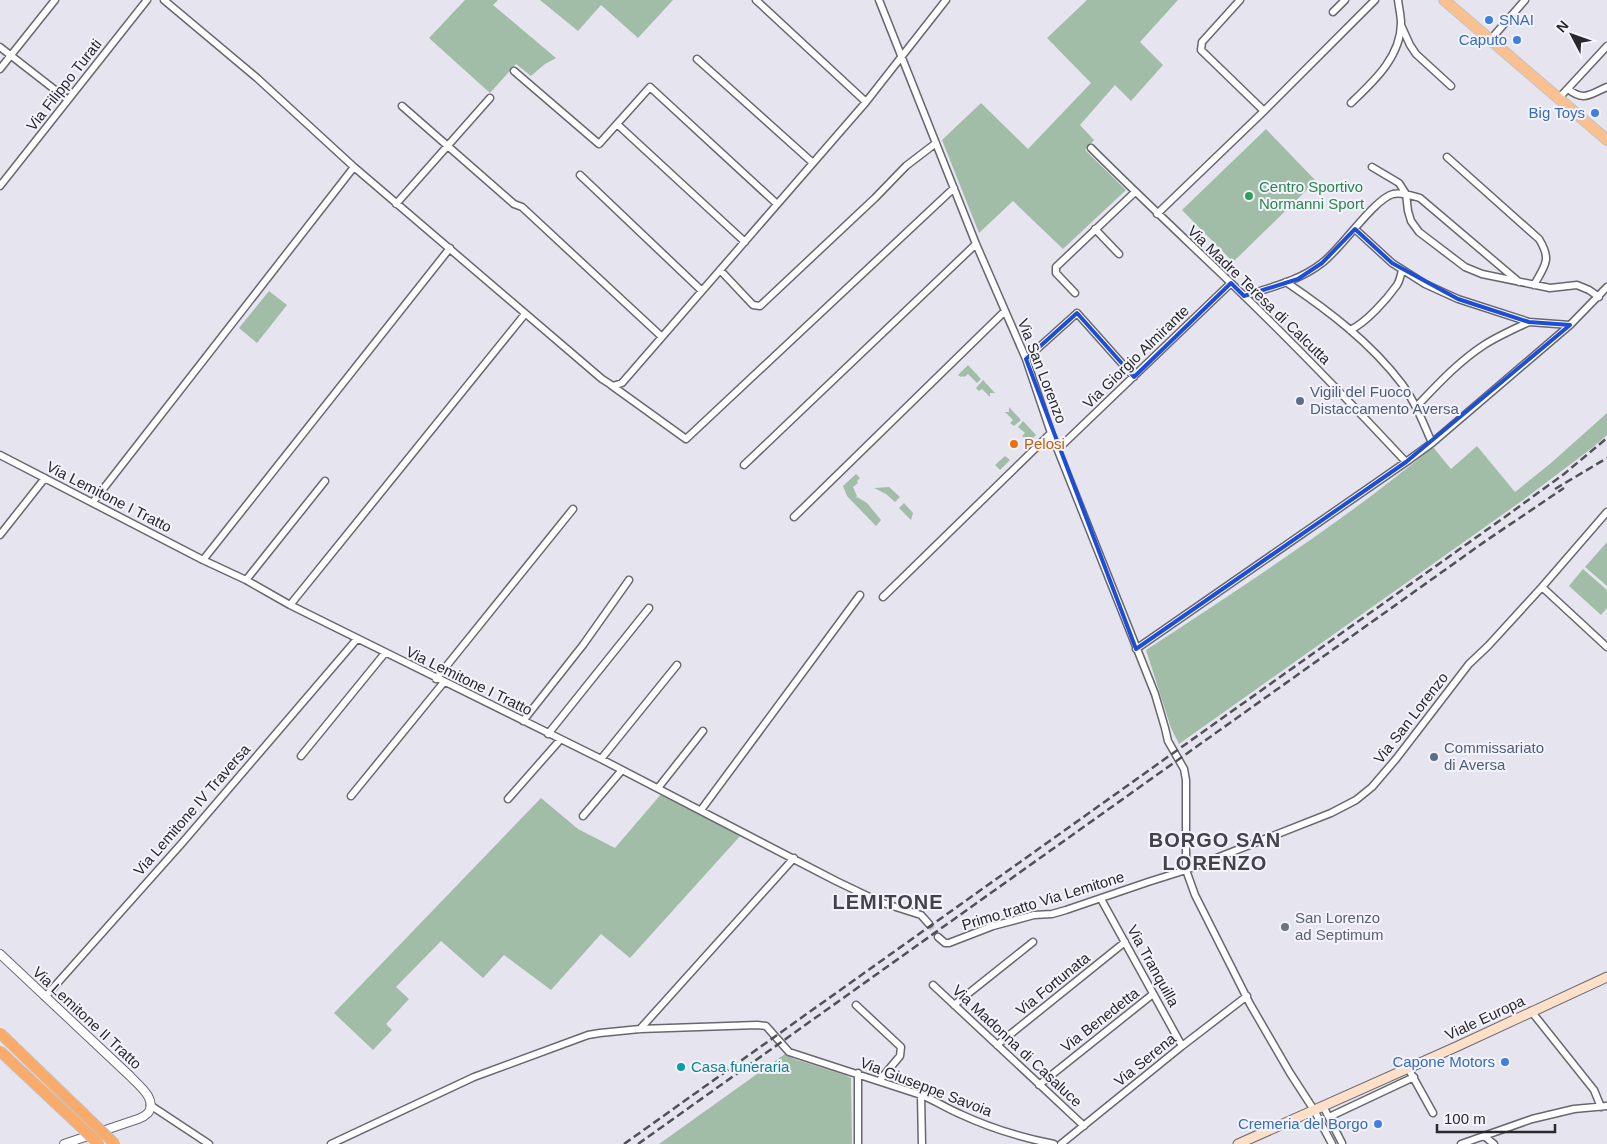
<svg xmlns="http://www.w3.org/2000/svg" width="1607" height="1144" viewBox="0 0 1607 1144" font-family="Arial,sans-serif">
	<style>
		.green { fill: #a1bda7 }
		.lines { fill: none; stroke-linecap: round; stroke-linejoin: round }
		.minor-tunnel { stroke: #c0bfc8; stroke-width: 6; stroke-dasharray: 6 3; stroke-linecap: butt }
		.minor-casing { stroke: #68676f; stroke-width: 9 }
		.tertiary-casing { stroke: #68676f; stroke-width: 10 }
		.secondary-casing { stroke: #68676f; stroke-width: 11 }
		.primary-casing { stroke: #c3c3c4; stroke-width: 12 }
		.minor { stroke: #fff; stroke-width: 6 }
		.tertiary { stroke: #fff; stroke-width: 8 }
		.secondary { stroke: #fde0c7; stroke-width: 9 }
		.primary { stroke: #fbc08f; stroke-width: 10 }
		.rail { stroke: #515056; stroke-width: 2.5; stroke-dasharray: 8 4; stroke-linecap: butt }
		.trunk-bridge-casing { stroke: #c3c3c4; stroke-width: 12; stroke-linecap: butt }
		.trunk-bridge { stroke: #faab6a; stroke-width: 10 }
		.marked { fill: none; stroke: #1d4ed8; stroke-width: 4; stroke-linejoin: round }
		.shop-dot { fill: #3f7fe0; stroke: #f4f3fc; stroke-width: 2 }
		.leisure-dot { fill: #2e9e5b; stroke: #f4f3fc; stroke-width: 2 }
		.service-dot { fill: #5c6f8a; stroke: #f4f3fc; stroke-width: 2 }
		.food-dot { fill: #e8710a; stroke: #f4f3fc; stroke-width: 2 }
		.worship-dot { fill: #6b7280; stroke: #f4f3fc; stroke-width: 2 }
		.culture-dot { fill: #0f9aa8; stroke: #f4f3fc; stroke-width: 2 }
		.labels { text-anchor: middle; stroke-width: 4; stroke-linejoin: round; paint-order: stroke }
		.shop-label { font-size: 15px; fill: #366cbe; stroke: #f4f3fc; text-anchor: end }
		.street-label { font-size: 15px; fill: #28272b; stroke: #f4f3fc }
		.leisure-label { font-size: 15px; fill: #27864d; stroke: #f4f3fc; text-anchor: start }
		.service-label { font-size: 15px; fill: #4e5e75; stroke: #f4f3fc; text-anchor: start }
		.food-label { font-size: 15px; fill: #c56008; stroke: #f4f3fc; text-anchor: start }
		.worship-label { font-size: 15px; fill: #5b616d; stroke: #f4f3fc; text-anchor: start }
		.culture-label { font-size: 15px; fill: #0d838f; stroke: #f4f3fc; text-anchor: start }
		.district-label { font-size: 20px; font-weight: bold; letter-spacing: 1px; fill: #43424a; stroke: #f4f3fc }
	</style>
	<rect width="100%" height="100%" fill="#e6e5ef"/>
	<path class="green" d="M465 0H498L493 5 556 58 545 64 531 76 516 64 490 93 429 38Z
		M540 0H673L638 38 601 5 578 31Z
		M1087 0H1178L1140 42 1163 65 1131 101 1115 85 1080 125 1094 140 1085 150 1126 190 1063 249 1013 201 979 233 942 140 981 103 1028 149 1091 83 1047 38Z
		M1266 129 1316 181 1233 262 1182 210Z
		M269 291 287 305 257 343 239 328Z
		M968 365 981 379 977 383 968 374 964 377 963 376 961 377 958 375Z
		M983 380 995 393H990V397L982 389 979 391 976 388Z
		M1009 407 1021 420 1014 426 1010 423 1013 420 1005 412H1009Z
		M1607 413V435L1592 448 1523 500 1179 744 1171 728 1146 650C1243 586 1343 522 1433 447L1451 469 1477 446 1515 492 1551 463Z
		M1023 421 1036 435 1029 442 1022 436 1025 433 1018 427Z
		M1005 456 1010 460 1000 470 995 465Z
		M856 474 860 478 857 481 858 483 853 487 857 496 855 499 857 497 867 503 881 520 876 526 847 496 843 486Z
		M889 487 900 497 895 502 886 494 874 488Z
		M904 503 913 513 911 520 899 508Z
		M1607 542V586L1585 567Z
		M1583 569 1607 590V608L1601 615 1569 586Z
		M662 793 741 835 630 958 601 934 551 990 504 955 483 978 441 941 396 987 409 999 386 1024 392 1030 373 1050 334 1013 541 798 578 829 615 848Z
		M785 1054 794 1059 845 1075 851 1078 852 1144H659Z"/>
	<g class="lines">
		<path class="minor-tunnel" d="M929 924 938 937"/>
		<g class="minor-casing">
			<path id="minor" d="M164 0 257 78 354 167 602 379 613 386 622 383 866 102 946 0
				M756 0 866 102
				M879 0 976 244 1026 359 1051 433 1155 694 1165 728 1168 741 1184 769 1186 780V870L1195 895 1250 1004 1290 1073 1314 1110 1332 1144
				M1240 0 1202 42 1201 50 1264 111
				M1333 12 1345 0
				M1401 25 1410 45 1416 54 1451 86
				M1491 39 1525 0
				M0 47 68 100
				M697 59 813 163
				M0 69 55 0
				M514 71 599 144 650 87 777 204
				M1568 89C1584 102 1590 94 1607 87
				M1559 98 1607 46
				M1351 103C1373 82 1401 57 1401 23 1401 16 1399 8 1398 0
				M402 106 514 204 522 207 662 337
				M617 124 745 242
				M1091 148C1137 194 1184 238 1231 283 1291 341 1349 401 1406 462
				M1447 157 1539 239C1552 260 1545 265 1534 285
				M1372 167 1399 183 1406 194 1408 211 1411 221 1419 232 1465 267 1482 274 1550 288 1577 285 1589 290 1599 297
				M580 175 702 291
				M0 186 147 0
				M396 204 490 98
				M1157 214 1264 111 1375 0
				M1095 229 1119 254
				M1355 229 1392 263 1425 284 1458 299 1529 322 1570 325
				M720 270 753 305 760 306 875 198 906 166 936 143
				M1286 282C1329 311 1371 343 1402 384 1415 402 1423 422 1432 443
				M1075 293 1056 273V267L1135 192
				M1244 296C1271 287 1299 281 1322 263 1341 249 1374 199 1393 194 1402 192 1412 196 1420 198L1519 282
				M1350 330C1366 323 1387 299 1397 285 1400 280 1401 275 1402 270
				M1026 359 1077 313 1134 377
				M611 385 686 439 954 188
				M1416 407C1437 385 1458 362 1484 345 1498 336 1514 329 1529 322
				M1058 449 1231 283
				M0 455 203 560 246 580 290 605 601 759 836 881 880 902 921 915 929 924
				M744 465 976 244
				M93 502 354 167
				M794 517 1005 311
				M0 535 45 478
				M203 560 450 248
				M246 580 325 481
				M1542 587 1607 647
				M883 597 1051 433
				M290 605 525 314
				M1136 649 1406 462 1432 443 1570 325 1607 287
				M436 679 573 509
				M523 721 583 645 629 580
				M548 734 649 608
				M301 756 385 653
				M601 759 677 665
				M658 788 703 731
				M351 796 444 682
				M508 799 560 740
				M701 810 860 595
				M583 816 622 770
				M1101 899 1182 1046
				M938 937 945 943H949L993 926 1034 915 1052 914 1066 910 1148 882 1186 870 1331 813 1356 800 1372 787 1396 759 1469 664 1488 646 1542 587 1607 512
				M933 985 1084 1126
				M45 997 183 842 357 639
				M856 1005 901 1047 900 1056 879 1081
				M954 1005 1033 942
				M1531 1011 1594 1090 1601 1107
				M640 1029 794 858
				M997 1045 1125 942
				M1408 1068 1433 1113
				M1039 1085 1153 994
				M921 1095 922 1144
				M150 1105 209 1144
				M1323 1106 1342 1143
				M1329 1117 1414 1077
				M1484 1136 1494 1144
				M331 1144 474 1077 588 1035 600 1033 640 1029 757 1025 766 1026 789 1052 921 1095C934 1100 946 1108 960 1114 988 1127 1023 1138 1054 1144
				M858 1144V1073
				M1061 1144 1182 1046 1247 996
				M1461 1144 1532 1119 1574 1109 1607 1106"/>
		</g>
		<g class="tertiary-casing">
			<path id="tertiary" d="M0 954 130 1076C138 1085 158 1099 148 1113 146 1115 141 1118 138 1119L64 1144"/>
		</g>
		<g class="secondary-casing">
			<path id="secondary" d="M1238 1144 1458 1046 1607 977"/>
		</g>
		<g class="primary-casing">
			<path id="primary" d="M1444 0 1607 140"/>
		</g>
		<use href="#minor" class="minor"/>
		<use href="#tertiary" class="tertiary"/>
		<use href="#secondary" class="secondary"/>
		<use href="#primary" class="primary"/>
		<path class="rail" d="M1555 489 1607 458
			M624 1144 1509 514 1564 474 1607 438
			M638 1144 1487 540 1564 488"/>
		<g class="trunk-bridge-casing">
			<path id="trunk-bridge" d="M0 1033 115 1144
				M0 1051 99 1144"/>
		</g>
		<use href="#trunk-bridge" class="trunk-bridge"/>
	</g>
	<path class="marked" d="M1355 229 1392 263 1458 299 1529 322 1570 325 1406 462 1136 649 1026 359 1077 313 1134 377 1231 283 1244 296 1298 279 1322 263Z"/>
	<g class="shop-dot">
		<circle cx="1489" cy="20" r="5"/>
		<circle cx="1517" cy="40" r="5"/>
		<circle cx="1595" cy="113" r="5"/>
		<circle cx="1505" cy="1062" r="5"/>
		<circle cx="1378" cy="1124" r="5"/>
	</g>
	<circle class="leisure-dot" cx="1249" cy="196" r="5"/>
	<g class="service-dot">
		<circle cx="1300" cy="401" r="5"/>
		<circle cx="1434" cy="757" r="5"/>
	</g>
	<circle class="food-dot" cx="1014" cy="444" r="5"/>
	<circle class="worship-dot" cx="1285" cy="927" r="5"/>
	<circle class="culture-dot" cx="681" cy="1067" r="5"/>
	<g class="labels">
		<g class="shop-label">
			<text x="1499" y="25" text-anchor="start">SNAI</text>
			<text x="1507" y="45">Caputo</text>
			<text x="1585" y="118">Big Toys</text>
			<text x="1495" y="1067">Capone Motors</text>
			<text x="1368" y="1129">Cremeria del Borgo</text>
		</g>
		<g class="street-label">
			<text transform="translate(64 85) rotate(-52)" y="5">Via Filippo Turati</text>
			<text transform="translate(1259 295) rotate(44)" y="5">Via Madre Teresa di Calcutta</text>
			<text transform="translate(1136 357) rotate(-44)" y="5">Via Giorgio Almirante</text>
			<text transform="translate(1042 371) rotate(69)" y="5">Via San Lorenzo</text>
			<text transform="translate(109 497) rotate(27)" y="5">Via Lemitone I Tratto</text>
			<text transform="translate(469 681) rotate(26)" y="5">Via Lemitone I Tratto</text>
			<text transform="translate(1411 718) rotate(-52)" y="5">Via San Lorenzo</text>
			<text transform="translate(192 810) rotate(-49)" y="5">Via Lemitone IV Traversa</text>
			<text transform="translate(1043 901) rotate(-17)" y="5">Primo tratto Via Lemitone</text>
			<text transform="translate(1153 966) rotate(61)" y="5">Via Tranquilla</text>
			<text transform="translate(1053 984) rotate(-39)" y="5">Via Fortunata</text>
			<text transform="translate(87 1018) rotate(43)" y="5">Via Lemitone II Tratto</text>
			<text transform="translate(1485 1018) rotate(-25)" y="5">Viale Europa</text>
			<text transform="translate(1100 1020) rotate(-38)" y="5">Via Benedetta</text>
			<text transform="translate(1017 1046) rotate(43)" y="5">Via Madonna di Casaluce</text>
			<text transform="translate(1145 1060) rotate(-39)" y="5">Via Serena</text>
			<text transform="translate(926 1087) rotate(21)" y="5">Via Giuseppe Savoia</text>
		</g>
		<g class="leisure-label">
			<text x="1259" y="192">Centro Sportivo<tspan x="1259" dy="17">Normanni Sport</tspan></text>
		</g>
		<g class="service-label">
			<text x="1310" y="397">Vigili del Fuoco<tspan x="1310" dy="17">Distaccamento Aversa</tspan></text>
			<text x="1444" y="753">Commissariato<tspan x="1444" dy="17">di Aversa</tspan></text>
		</g>
		<g class="food-label">
			<text x="1024" y="449">Pelosi</text>
		</g>
		<g class="worship-label">
			<text x="1295" y="923">San Lorenzo<tspan x="1295" dy="17">ad Septimum</tspan></text>
		</g>
		<g class="culture-label">
			<text x="691" y="1072">Casa funeraria</text>
		</g>
		<g class="district-label">
			<text x="1215" y="847">BORGO SAN<tspan x="1215" dy="23">LORENZO</tspan></text>
			<text x="888" y="909">LEMITONE</text>
		</g>
	</g>
	<g transform="translate(1572 35) rotate(311)" stroke="#f4f3fc" stroke-width="4" paint-order="stroke">
	<path d="M0-4L9 19L0 12L-9 19Z" fill="#28272b"/>
	<text y="-8" font-size="14" font-weight="bold" text-anchor="middle" fill="#28272b">N</text>
	</g>
	<path d="M1437 1124v8h118v-8" fill="none" stroke="#28272b" stroke-width="2.5"/>
	<text x="1444" y="1124" font-size="15" fill="#28272b" stroke="#f4f3fc" stroke-width="4" paint-order="stroke">100 m</text>
</svg>
